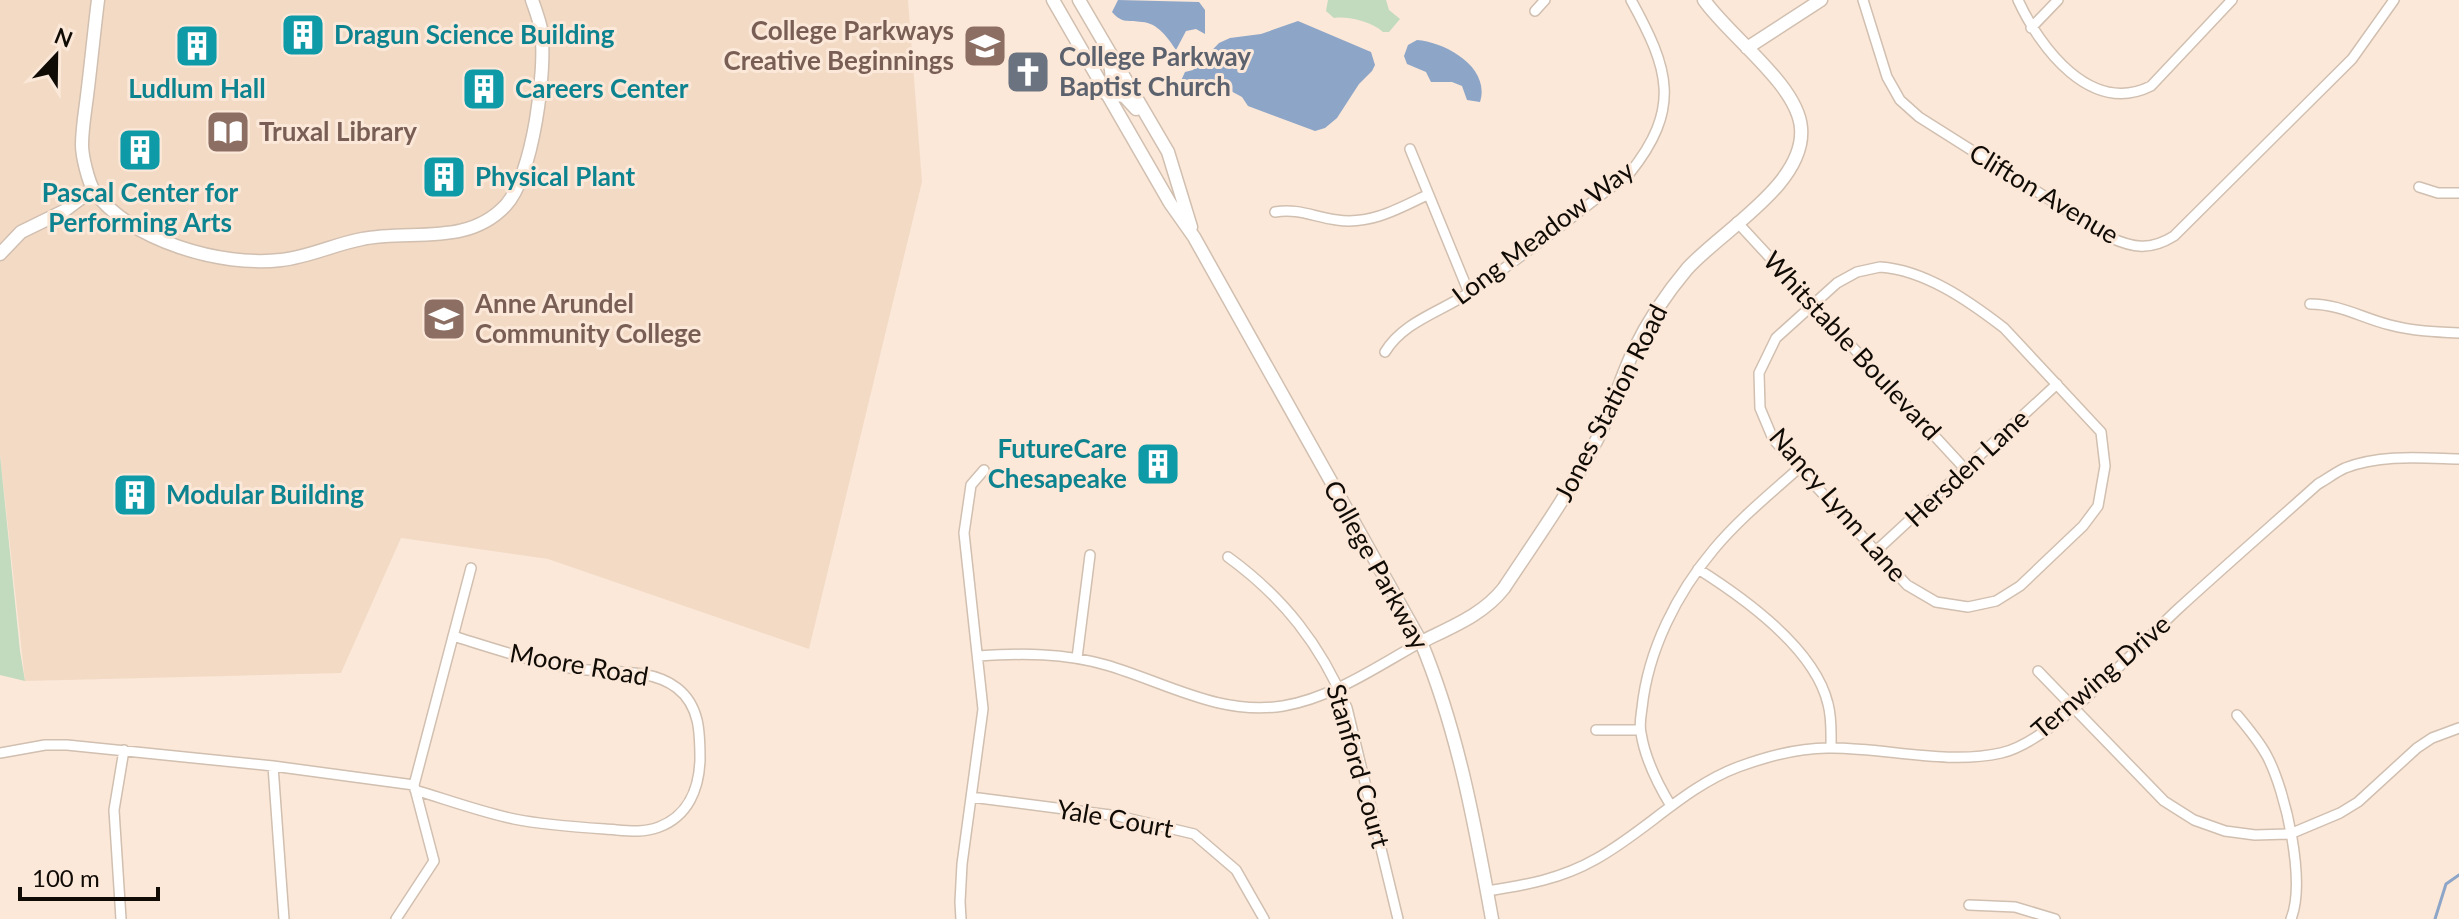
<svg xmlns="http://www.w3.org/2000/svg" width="2459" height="919" viewBox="0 0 2459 919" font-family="Lato,sans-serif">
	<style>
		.built { fill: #f3dac5 }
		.green { fill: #c2dabe }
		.water { fill: #8da5c7 }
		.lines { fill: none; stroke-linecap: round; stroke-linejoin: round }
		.stream { stroke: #8da5c7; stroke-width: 3 }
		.street-casing { stroke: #d1bfb0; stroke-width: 12 }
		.secondary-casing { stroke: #d1bfb0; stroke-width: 15 }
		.street { stroke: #fff; stroke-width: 9 }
		.secondary { stroke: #fff; stroke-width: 12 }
		.labels { text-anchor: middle; stroke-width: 6; stroke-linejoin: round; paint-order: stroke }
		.education-label { font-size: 26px; font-weight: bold; fill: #785e54; stroke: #fbe8d9; text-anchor: start }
		.culture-label { font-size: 26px; font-weight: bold; fill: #0d838f; stroke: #fbe8d9; text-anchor: start }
		.worship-label { font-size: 26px; font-weight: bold; fill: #5b616d; stroke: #fbe8d9; text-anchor: start }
		.street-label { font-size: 26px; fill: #110b06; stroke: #fbe8d9 }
	</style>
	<rect width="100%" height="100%" fill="#fbe8d9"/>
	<path class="built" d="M0 0H908L922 182 809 649 548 559 401 538 341 673 25 681 0 455Z"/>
	<path class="green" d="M1328 0H1386L1389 10 1400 19 1389 32H1383C1372 22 1349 16 1334 18L1326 11Z
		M0 455 20 651 25 681 0 675Z"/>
	<path class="water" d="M1118 0 1199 2 1205 10V34L1196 29 1186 31 1176 50C1168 38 1158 23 1142 22 1129 20 1122 24 1112 12Z
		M1298 21 1371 52 1375 65 1372 71 1359 84 1337 118 1325 128 1315 131 1248 106 1242 97 1214 82C1204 92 1200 94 1186 93L1179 85 1185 72 1193 70 1219 43 1230 38 1261 34Z
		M1417 40C1445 42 1491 67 1480 102L1467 100 1462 86 1452 82H1431L1426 72 1407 64 1404 56 1408 45Z"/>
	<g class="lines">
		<path class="stream" d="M2435 919 2446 884 2459 875"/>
		<g class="street-casing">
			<path id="street" d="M1863 0 1887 77 1900 100 1919 117 2109 237C2133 248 2150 251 2174 236L2352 59 2394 0
				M2018 0C2040 48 2091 116 2151 86L2232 0
				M1535 11 1545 0
				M2031 28 2058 0
				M1410 149 1469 293
				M2419 187 2438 193H2459
				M1275 212C1298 208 1314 217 1337 220 1370 225 1398 209 1427 195
				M1737 222 1966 470
				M1880 267C1925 270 1969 301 2004 328L2101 432 2105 466 2098 506 2083 526 2020 586 1996 601 1968 607 1936 602 1907 585 1799 468 1773 439 1760 408 1759 373 1776 338 1837 283 1857 272Z
				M2310 304C2340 304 2362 318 2390 325 2413 331 2435 332 2459 333
				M1385 352C1404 321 1441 312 1470 292 1525 256 1576 213 1629 174 1682 108 1669 69 1631 0
				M1876 551 2057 384
				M1228 557C1283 597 1321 645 1347 708L1398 919
				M1698 569C1744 598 1815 649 1828 704 1832 719 1831 733 1831 748
				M979 656C1022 653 1064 653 1106 665 1165 682 1219 716 1283 706 1332 698 1378 666 1421 642
				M1077 658 1090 555
				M2038 671 2164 801 2194 820 2225 831 2255 835 2290 834 2340 813 2358 802 2417 748 2432 738 2459 728
				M2237 715C2248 728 2259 741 2267 756 2286 792 2306 881 2291 919
				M1596 730H1640
				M0 753 45 745H67L273 766 414 785
				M273 766 284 919
				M415 790C448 800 481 812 514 819 544 825 574 827 605 829 623 830 641 834 659 827 688 816 699 789 700 760 700 733 700 706 677 688 649 666 603 674 570 668 530 661 492 648 453 636
				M971 797 1118 816 1194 834 1236 870 1264 919
				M1671 806C1657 783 1645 759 1641 733 1639 725 1641 716 1642 708 1648 650 1677 593 1714 549 1739 519 1770 494 1799 468
				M1487 891C1526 885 1561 879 1596 859 1645 832 1685 787 1738 767 1768 756 1800 747 1832 748 1887 748 1947 765 2001 753 2054 741 2136 648 2178 609 2224 567 2271 526 2318 484 2327 479 2336 472 2345 468 2381 454 2422 458 2459 459
				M1969 905 2015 907 2055 919
				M121 919 114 810 124 750
				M396 919 434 861 414 785 471 568
				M961 919 960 902 962 864 983 709 964 533 971 485 984 470"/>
		</g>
		<g class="secondary-casing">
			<path id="secondary" d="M98 0C94 32 91 64 87 96 85 112 82 129 82 145 82 156 88 181 94 191 131 241 221 267 281 260 309 257 335 244 362 239 411 229 467 247 506 205 533 175 547 69 541 29 539 19 535 9 532 0
				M1053 0 1170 203 1194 237 1421 642C1458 731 1475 825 1492 919
				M1079 0 1168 152 1191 227
				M1747 48 1821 0
				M1105 93 1124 96 1136 109
				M1105 93C1113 81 1113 73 1108 59
				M0 254 21 232 64 211 93 189
				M1421 642C1451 627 1483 615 1504 588 1535 541 1568 495 1594 445 1611 415 1619 381 1634 350 1648 321 1666 294 1687 269 1721 231 1806 184 1801 128 1798 85 1729 36 1704 0"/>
		</g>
		<use href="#street" class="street"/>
		<use href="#secondary" class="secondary"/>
	</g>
	<defs>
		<g id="building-square" transform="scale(2.3)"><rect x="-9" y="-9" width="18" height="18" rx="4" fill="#0f9aa8" stroke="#fbe8d9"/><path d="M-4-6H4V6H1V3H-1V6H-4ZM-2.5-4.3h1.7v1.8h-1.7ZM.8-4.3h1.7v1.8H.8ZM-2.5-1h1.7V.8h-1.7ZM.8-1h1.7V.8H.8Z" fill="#fff"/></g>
		<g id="school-square" transform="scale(2.3)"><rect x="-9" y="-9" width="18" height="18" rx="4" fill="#8d6e63" stroke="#fbe8d9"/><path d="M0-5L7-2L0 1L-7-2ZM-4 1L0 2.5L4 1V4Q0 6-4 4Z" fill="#fff"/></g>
		<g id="church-square" transform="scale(2.3)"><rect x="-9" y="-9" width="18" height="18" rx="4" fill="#6b7280" stroke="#fbe8d9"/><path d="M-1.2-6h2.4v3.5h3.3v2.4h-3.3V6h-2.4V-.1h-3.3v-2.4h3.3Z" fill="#fff"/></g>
		<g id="library-square" transform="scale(2.3)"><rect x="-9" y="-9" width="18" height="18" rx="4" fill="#8d6e63" stroke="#fbe8d9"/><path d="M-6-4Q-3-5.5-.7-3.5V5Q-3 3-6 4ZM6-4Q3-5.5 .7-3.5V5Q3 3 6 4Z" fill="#fff"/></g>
		<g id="university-square" transform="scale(2.3)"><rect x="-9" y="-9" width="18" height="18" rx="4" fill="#8d6e63" stroke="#fbe8d9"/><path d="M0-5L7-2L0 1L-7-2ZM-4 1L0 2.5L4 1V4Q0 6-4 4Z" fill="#fff"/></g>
	</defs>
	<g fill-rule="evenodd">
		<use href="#building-square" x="303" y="35"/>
		<use href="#building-square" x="197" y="46"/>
		<use href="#school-square" x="985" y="46"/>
		<use href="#church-square" x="1028" y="72"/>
		<use href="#building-square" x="484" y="89"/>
		<use href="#library-square" x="228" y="132"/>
		<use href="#building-square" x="140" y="150"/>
		<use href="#building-square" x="444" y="177"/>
		<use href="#university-square" x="444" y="319"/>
		<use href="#building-square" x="1158" y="464"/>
		<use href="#building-square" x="135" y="495"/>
	</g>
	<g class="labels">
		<g class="education-label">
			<text x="954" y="40" text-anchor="end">College Parkways<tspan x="954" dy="30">Creative Beginnings</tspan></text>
			<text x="259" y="141">Truxal Library</text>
			<text x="475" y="313">Anne Arundel<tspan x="475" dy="30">Community College</tspan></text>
		</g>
		<g class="culture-label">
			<text x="334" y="44">Dragun Science Building</text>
			<text x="197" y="98" text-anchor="middle">Ludlum Hall</text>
			<text x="515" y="98">Careers Center</text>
			<text x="475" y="186">Physical Plant</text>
			<text x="140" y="202" text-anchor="middle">Pascal Center for<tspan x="140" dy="30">Performing Arts</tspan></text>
			<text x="1127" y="458" text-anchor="end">FutureCare<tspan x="1127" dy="30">Chesapeake</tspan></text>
			<text x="166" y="504">Modular Building</text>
		</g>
		<g class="worship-label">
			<text x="1059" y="66">College Parkway<tspan x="1059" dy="30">Baptist Church</tspan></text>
		</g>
		<g class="street-label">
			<text transform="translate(2044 194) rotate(31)" y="9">Clifton Avenue</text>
			<text transform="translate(1543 233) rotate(-37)" y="9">Long Meadow Way</text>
			<text transform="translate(1852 346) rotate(47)" y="9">Whitstable Boulevard</text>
			<text transform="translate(1611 403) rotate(-63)" y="9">Jones Station Road</text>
			<text transform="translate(1967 468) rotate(-43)" y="9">Hersden Lane</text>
			<text transform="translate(1838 505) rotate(49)" y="9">Nancy Lynn Lane</text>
			<text transform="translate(1376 565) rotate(61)" y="9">College Parkway</text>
			<text transform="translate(579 665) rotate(10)" y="9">Moore Road</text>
			<text transform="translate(2101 677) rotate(-41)" y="9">Ternwing Drive</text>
			<text transform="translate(1358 766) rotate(74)" y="9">Stanford Court</text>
			<text transform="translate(1115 819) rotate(10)" y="9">Yale Court</text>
		</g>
	</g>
	<g transform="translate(56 56) rotate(22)" stroke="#fbe8d9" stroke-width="6" paint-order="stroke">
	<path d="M0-6L14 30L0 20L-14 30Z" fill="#110b06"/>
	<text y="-12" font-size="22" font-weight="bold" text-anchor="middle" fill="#110b06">N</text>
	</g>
	<path d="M20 887v12h138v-12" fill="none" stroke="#110b06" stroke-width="4"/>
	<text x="32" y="887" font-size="24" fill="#110b06" stroke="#fbe8d9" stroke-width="6" paint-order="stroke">100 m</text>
</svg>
